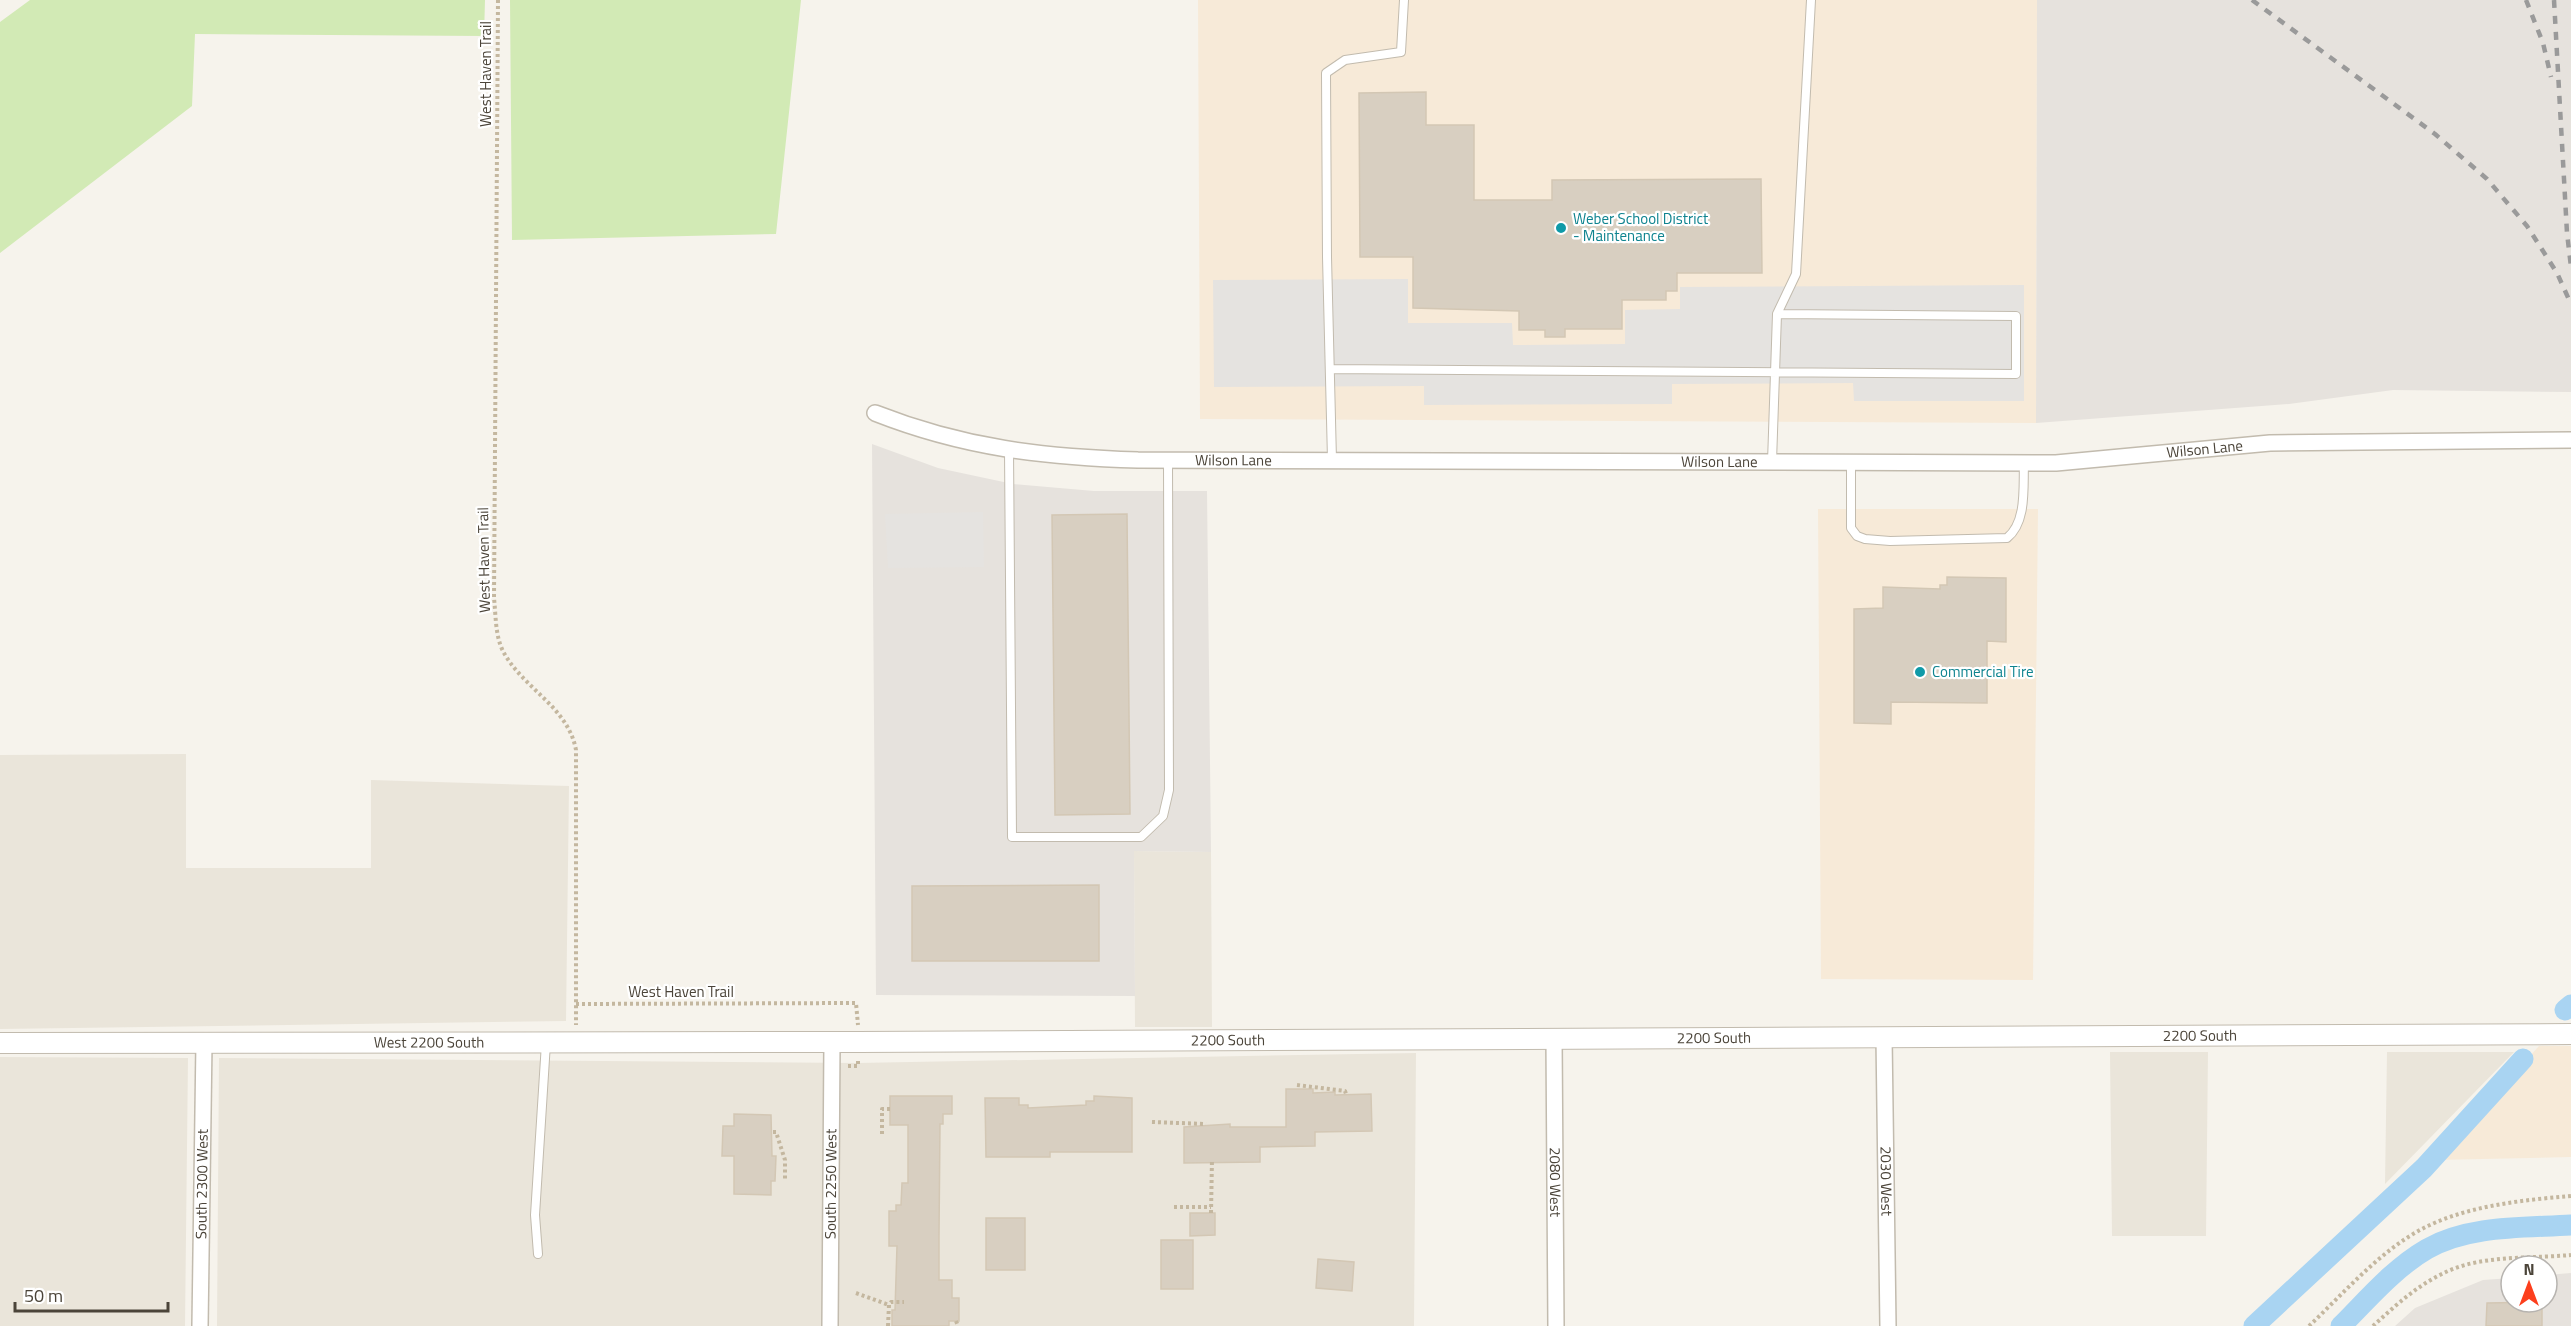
<svg xmlns="http://www.w3.org/2000/svg" width="2571" height="1326" viewBox="0 0 2571 1326" font-family="'Titillium Web',sans-serif">
	<style>
		.residential { fill: #eae5da }
		.commercial { fill: #f7ead8 }
		.industrial { fill: #e6e2dd }
		.green { fill: #d2eab5 }
		.parking { fill: #e5e3e0 }
		.lines { fill: none; stroke-linecap: round; stroke-linejoin: round }
		.canal { stroke: #a9d4f2; stroke-width: 21 }
		.building { fill: #d8cfc1; stroke: #d3c7b4; stroke-width: 1.5 }
		.service-casing { stroke: #c2bbae; stroke-width: 10 }
		.minor-casing { stroke: #c2bbae; stroke-width: 18 }
		.tertiary-casing { stroke: #c2bbae; stroke-width: 22 }
		.path { stroke: #c4b79f; stroke-width: 4; stroke-dasharray: 3 3; stroke-linecap: butt }
		.service { stroke: #fff; stroke-width: 8 }
		.minor { stroke: #fff; stroke-width: 15 }
		.tertiary { stroke: #fff; stroke-width: 20 }
		.rail { stroke: #9a9a9a; stroke-width: 4.5; stroke-dasharray: 8 8; stroke-linecap: butt }
		.culture-dot { fill: #0f9aa8; stroke: #fff; stroke-width: 2 }
		.labels { text-anchor: middle; stroke-width: 4.5; stroke-linejoin: round; paint-order: stroke }
		.street-label { font-size: 15px; fill: #4b4439; stroke: #fff }
		.culture-label { font-size: 15px; fill: #0d838f; stroke: #fff; text-anchor: start }
	</style>
	<rect width="100%" height="100%" fill="#f6f3ec"/>
	<path class="residential" d="M186 754V868H371V780L569 786 566 1021 0 1029V755Z
		M1134 851 1211 852 1212 1027H1135Z
		M2110 1052H2208L2206 1236H2112Z
		M2387 1052H2514L2385 1184Z
		M1416 1053 1414 1326H217L219 1058 857 1063Z
		M0 1057 188 1058 185 1326H0Z"/>
	<path class="commercial" d="M1198 0H2037L2036 423 1200 419Z
		M1818 509H2038L2033 980 1821 979Z
		M2539 1046H2571V1157L2435 1160Z"/>
	<path class="industrial" d="M2037 0H2571V392L2393 390 2289 404 2036 423Z
		M872 444 938 468 1013 484 1094 491H1207L1211 852 1134 851 1135 996 876 995Z
		M2571 1273V1326H2395L2415 1308 2483 1280 2511 1278V1302H2547V1275Z"/>
	<path class="green" d="M30 0H485L484 36 195 34 192 106 0 253V22Z
		M510 0H801L776 234 512 240Z"/>
	<path class="parking" d="M1408 279V323H1512L1513 345 1625 344V310L1680 309V287L2024 285V401H1854L1853 383 1672 384V404L1424 405V386L1214 387 1213 280Z
		M983 512 984 567 888 568 885 514Z"/>
	<g class="lines">
		<path class="canal" d="M2565 1010 2571 1005
			M2254 1326 2424 1168 2523 1059
			M2341 1326C2367 1300 2394 1268 2427 1249 2469 1225 2524 1228 2571 1225"/>
	</g>
	<path class="building" d="M1426 92V125H1474V200H1552V180L1761 179 1762 273H1677V291H1666V300H1622V329H1565V337H1545V330H1519V311L1413 308V257H1360L1359 93Z
		M1127 514 1130 814 1055 815 1052 515Z
		M1947 577 2006 578V642L1987 641V703L1891 702V724L1854 723V609L1883 608V587L1940 589V585H1947Z
		M1099 885V961H912V886Z
		M1286 1089H1313V1093L1335 1092V1095L1371 1094 1372 1131 1315 1132V1146L1260 1147V1162L1184 1163V1127L1230 1124V1127H1286Z
		M890 1096H952V1114H943V1124H940L939 1235V1280H952V1298H959V1321H949V1326H892V1310H895L897 1246H889V1211H896V1205H901L902 1183H908V1125H890Z
		M1094 1096 1132 1098V1152H1050V1157H986L985 1098H1019V1105H1028V1108L1086 1105V1101H1094Z
		M734 1114 771 1115 772 1156H776L775 1181H771V1195L734 1194V1156H722L723 1126H734Z
		M1190 1213H1215V1235L1190 1236Z
		M986 1218H1025V1270H986Z
		M1161 1240H1193V1289H1161Z
		M1318 1259 1354 1262 1352 1291 1316 1288Z
		M2542 1302V1326H2486L2487 1303Z"/>
	<g class="lines">
		<g class="service-casing">
			<path id="service" d="M1330 369 2016 374V316L1777 314
				M1009 450 1012 837H1141L1163 816 1169 790 1168 460
				M1332 460 1327 257 1326 73 1345 60 1401 52 1404 0
				M1772 462 1777 314 1796 274 1811 0
				M1851 463V528L1857 536 1865 539 1890 541 2007 538C2027 522 2023 487 2024 464
				M538 1254 535 1215 546 1043"/>
		</g>
		<g class="minor-casing">
			<g id="minor">
				<path id="s1" d="M875 413C964 448 1043 457 1138 460L2056 463 2270 443 2571 440"/>
				<path id="s2" d="M1884 1037 1888 1326"/>
				<path id="s3" d="M1554 1038 1556 1326"/>
				<path id="s4" d="M200 1326 204 1042"/>
				<path id="s5" d="M830 1326 832 1042"/>
			</g>
		</g>
		<g class="tertiary-casing">
			<g id="tertiary">
				<path id="s6" d="M0 1043 858 1042 2571 1034"/>
			</g>
		</g>
		<path class="path" d="M498 0 494 598C496 616 495 637 504 653 525 690 568 707 576 750V1025
			M576 1004 856 1003 858 1025
			M848 1066H858V1060
			M1297 1085 1345 1091 1346 1094
			M1152 1122 1206 1124
			M773 1132H776L785 1160V1181
			M882 1134V1109H890
			M1174 1207H1211
			M1211 1213 1212 1159
			M856 1293 889 1305
			M956 1321 958 1326
			M888 1326 889 1305 891 1302H904
			M2309 1326C2343 1294 2378 1253 2420 1230 2464 1206 2522 1200 2571 1196
			M2373 1326C2400 1301 2429 1275 2465 1265 2498 1256 2537 1258 2571 1255"/>
		<use href="#service" class="service"/>
		<use href="#minor" class="minor"/>
		<use href="#tertiary" class="tertiary"/>
		<path class="rail" d="M2252 0 2435 134 2487 179 2527 226 2557 273 2571 304
			M2526 0 2543 43 2551 77
			M2554 0 2567 233 2571 267"/>
	</g>
	<g class="culture-dot">
		<circle cx="1561" cy="228" r="6"/>
		<circle cx="1920" cy="672" r="6"/>
	</g>
	<g class="labels">
		<g class="street-label">
			<text transform="translate(486 74) rotate(-90)" y="5">West Haven Trail</text>
			<text dy="5" stroke="none"><textPath href="#s1" startOffset="1336">Wilson Lane</textPath></text>
			<text dy="5" stroke="none"><textPath href="#s1" startOffset="364">Wilson Lane</textPath></text>
			<text dy="5" stroke="none"><textPath href="#s1" startOffset="850">Wilson Lane</textPath></text>
			<text transform="translate(484 560) rotate(-91)" y="5">West Haven Trail</text>
			<text x="681" y="997">West Haven Trail</text>
			<text dy="5" stroke="none"><textPath href="#s6" startOffset="2200">2200 South</textPath></text>
			<text dy="5" stroke="none"><textPath href="#s6" startOffset="1714">2200 South</textPath></text>
			<text dy="5" stroke="none"><textPath href="#s6" startOffset="1228">2200 South</textPath></text>
			<text dy="5" stroke="none"><textPath href="#s6" startOffset="429">West 2200 South</textPath></text>
			<text dy="5" stroke="none"><textPath href="#s2" startOffset="144">2030 West</textPath></text>
			<text dy="5" stroke="none"><textPath href="#s3" startOffset="144">2080 West</textPath></text>
			<text dy="5" stroke="none"><textPath href="#s4" startOffset="142">South 2300 West</textPath></text>
			<text dy="5" stroke="none"><textPath href="#s5" startOffset="142">South 2250 West</textPath></text>
		</g>
		<g class="culture-label">
			<text x="1573" y="224">Weber School District<tspan x="1573" dy="17">- Maintenance</tspan></text>
			<text x="1932" y="677">Commercial Tire</text>
		</g>
	</g>
	<g transform="translate(2529 1284)"><circle r="28" fill="#ffffff" stroke="#b7b4b0" stroke-width="1.5"/>
	<path d="M0-4.5L10 22L0 15L-10 22Z" fill="#fc3f1d"/>
	<text y="-9" font-size="16" font-weight="bold" text-anchor="middle" fill="#4b4439">N</text>
	</g>
	<path d="M15 1302v9h153v-9" fill="none" stroke="#4b4439" stroke-width="3"/>
	<text x="24" y="1302" font-size="18" fill="#4b4439" stroke="#ffffff" stroke-width="4.5" paint-order="stroke">50 m</text>
</svg>
